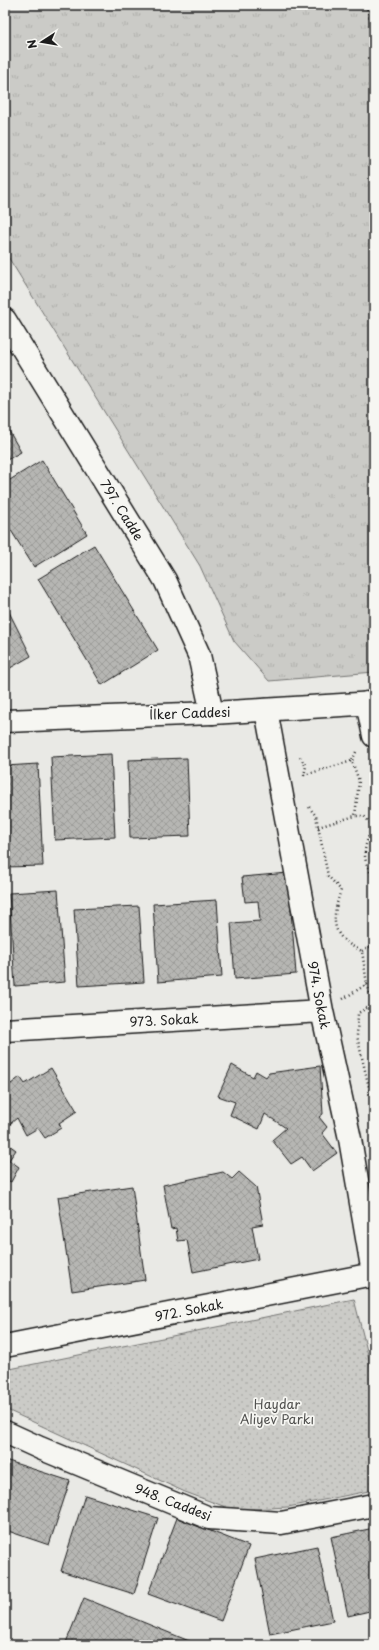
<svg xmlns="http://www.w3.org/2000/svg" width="379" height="1650" viewBox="0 0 379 1650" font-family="'Playpen Sans',sans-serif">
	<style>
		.grass { fill: url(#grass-tufts); stroke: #747472 }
		.park { fill: url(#park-dots); stroke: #747472 }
		.building { fill: url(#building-cross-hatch); stroke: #1c1c1c }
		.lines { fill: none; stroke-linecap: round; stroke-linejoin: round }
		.minor-casing { stroke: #1c1c1c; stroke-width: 25 }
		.major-casing { stroke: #1c1c1c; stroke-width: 25 }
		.path { stroke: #1c1c1c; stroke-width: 2.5; stroke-dasharray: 1 3; stroke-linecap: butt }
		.minor { stroke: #f6f6f2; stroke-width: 22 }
		.major { stroke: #f6f6f2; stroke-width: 22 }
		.labels { text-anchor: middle; stroke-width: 3.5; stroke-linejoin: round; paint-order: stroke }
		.street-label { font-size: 13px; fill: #1c1c1c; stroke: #f6f6f2 }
		.park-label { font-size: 13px; fill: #51514f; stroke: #f6f6f2 }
	</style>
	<defs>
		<pattern id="grass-tufts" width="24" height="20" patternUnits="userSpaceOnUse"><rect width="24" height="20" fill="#cbcbc7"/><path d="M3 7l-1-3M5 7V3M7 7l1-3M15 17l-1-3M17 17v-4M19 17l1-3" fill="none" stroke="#aeaeaa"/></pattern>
		<pattern id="park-dots" width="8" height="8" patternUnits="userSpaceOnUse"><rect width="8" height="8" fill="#cbcbc7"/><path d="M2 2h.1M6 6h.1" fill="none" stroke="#aeaeaa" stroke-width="1.8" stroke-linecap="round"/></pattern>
		<pattern id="building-cross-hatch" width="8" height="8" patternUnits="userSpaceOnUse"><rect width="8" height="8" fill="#b6b6b3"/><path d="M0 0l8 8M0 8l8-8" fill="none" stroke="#9c9c99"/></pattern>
	</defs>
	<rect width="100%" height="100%" fill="#e9e9e5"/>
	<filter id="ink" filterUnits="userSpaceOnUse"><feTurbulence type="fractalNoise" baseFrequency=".025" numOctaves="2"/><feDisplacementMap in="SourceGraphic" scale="8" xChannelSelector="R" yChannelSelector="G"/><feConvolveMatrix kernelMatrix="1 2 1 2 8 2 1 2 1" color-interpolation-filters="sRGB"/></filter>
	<g filter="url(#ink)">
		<path class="grass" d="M5 5H374V672L269 681 234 641 200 566 5 252Z"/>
		<path class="park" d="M354 1299 374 1379V1490L288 1507 234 1510 185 1492 5 1409V1370Z"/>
		<path class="building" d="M5 424 21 452 5 461Z
			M42 460 87 534 34 567 5 521V483Z
			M94 545 158 650 102 685 38 579Z
			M5 604 31 656 5 671Z
			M111 754 115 837 55 840 51 757Z
			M187 758 190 836 130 838 128 760Z
			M38 764 43 866 5 867V766Z
			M288 873 296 974 235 979 231 923 260 921 258 901 245 902 242 877Z
			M58 890 65 982 15 986 9 893Z
			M217 900 222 977 158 982 153 904Z
			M139 906 144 982 79 986 74 909Z
			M232 1065 253 1077 256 1071 266 1077 269 1073 320 1066 323 1114 319 1117 327 1127 322 1133 337 1153 312 1171 302 1157 291 1164 272 1140 286 1128 265 1114 259 1129 230 1115 235 1102 218 1096Z
			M51 1068 77 1111 59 1123 61 1128 45 1138 38 1128 26 1135 17 1118 5 1128V1083L11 1084 20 1077 25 1084Z
			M5 1142 16 1150 9 1160 19 1167 11 1182 5 1179Z
			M223 1172 232 1179 239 1172 256 1187 263 1224 252 1226 258 1259 193 1272 187 1240 178 1241 176 1228 171 1229 163 1185Z
			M132 1186 145 1280 72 1291 58 1197Z
			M5 1460 70 1481 49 1545 5 1530Z
			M85 1495 158 1518 134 1594 61 1571Z
			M177 1518 249 1546 221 1621 148 1594Z
			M374 1528V1610L348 1616 331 1537Z
			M317 1546 333 1621 270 1634 255 1559Z
			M84 1598 199 1645H65Z"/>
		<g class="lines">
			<g class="minor-casing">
				<path id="minor" d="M5 320 165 580 199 655 212 713
					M367 703 374 736
					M266 710 322 1011 350 1139 374 1279
					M5 1030 322 1011
					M5 1346 373 1274
					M5 1432 40 1448 209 1518 281 1523 374 1505"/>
			</g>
			<g class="major-casing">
				<path id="major" d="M5 721 212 713 374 703"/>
			</g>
			<path class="path" d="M366 5 374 31
				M356 752 352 761 359 781 355 816H364L373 826C363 849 361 857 374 879
				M300 757 306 766 304 776
				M304 775 352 761
				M309 807 316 816 328 876 341 890C331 920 330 937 362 951L367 984 373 1004
				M318 827 355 816
				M362 951 374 945
				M343 999 367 984 374 982
				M374 1004 358 1013 357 1036 374 1109"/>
			<use href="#minor" class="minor"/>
			<use href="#major" class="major"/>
		</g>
	</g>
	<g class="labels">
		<g class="street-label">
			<text transform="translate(122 510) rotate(58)" y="5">797. Cadde</text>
			<text transform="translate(190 713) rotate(-2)" y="5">İlker Caddesi</text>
			<text transform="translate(319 995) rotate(79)" y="5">974. Sokak</text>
			<text transform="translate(164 1020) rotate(-3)" y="5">973. Sokak</text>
			<text transform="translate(189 1310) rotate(-11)" y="5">972. Sokak</text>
			<text transform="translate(173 1502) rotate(21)" y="5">948. Caddesi</text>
		</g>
		<g class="park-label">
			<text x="277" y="1409">Haydar<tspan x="277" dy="15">Aliyev Parkı</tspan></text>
		</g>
	</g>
	<rect width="379" height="1650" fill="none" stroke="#f6f6f2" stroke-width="20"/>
	<rect x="10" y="10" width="359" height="1630" fill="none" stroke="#1c1c1c" stroke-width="1.5" filter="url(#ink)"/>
	<g transform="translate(42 42) rotate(258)" stroke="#f6f6f2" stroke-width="3" paint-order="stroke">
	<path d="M0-3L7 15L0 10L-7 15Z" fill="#1c1c1c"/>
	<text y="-6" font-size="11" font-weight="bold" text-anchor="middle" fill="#1c1c1c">N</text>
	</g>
</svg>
